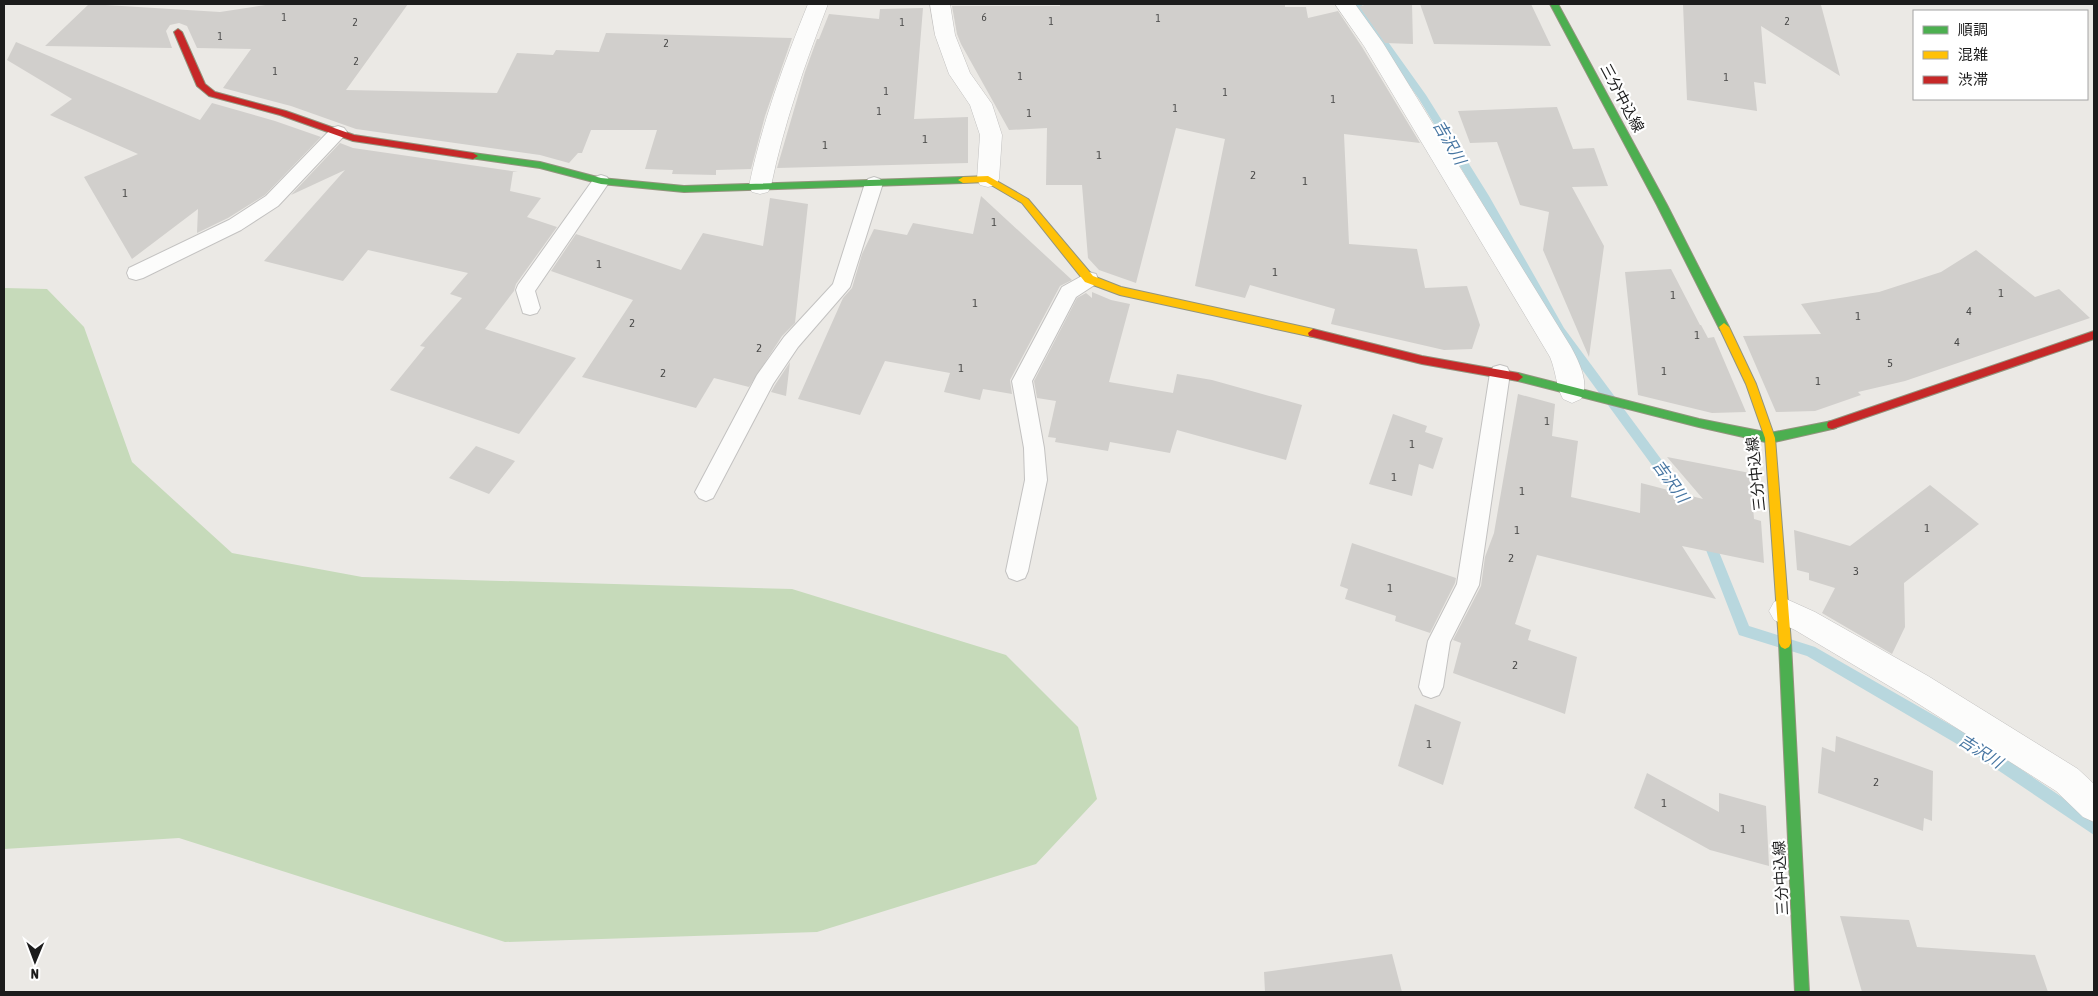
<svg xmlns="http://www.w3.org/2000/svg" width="2098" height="996" viewBox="0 0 2098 996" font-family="'Asap Condensed','Noto Sans JP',sans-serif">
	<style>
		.forest { fill: #c6daba }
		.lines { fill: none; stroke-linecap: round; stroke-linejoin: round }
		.stream { fill: #b8d7de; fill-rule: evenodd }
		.building { fill: #d1cfcc }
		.lane-casing { stroke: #c3c2c1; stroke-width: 2 }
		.street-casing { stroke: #c3c2c1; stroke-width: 1 }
		.fast-casing { stroke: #92947d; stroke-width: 2 }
		.slow-casing { stroke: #92947d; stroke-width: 2 }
		.jam-casing { stroke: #92947d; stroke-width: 2 }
		.lane { fill: #fcfcfb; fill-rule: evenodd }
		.street { fill: #fcfcfb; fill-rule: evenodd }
		.fast { fill: #4caf50; fill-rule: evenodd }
		.slow { fill: #ffc107; fill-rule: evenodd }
		.jam { fill: #c62828; fill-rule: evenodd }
		.labels { text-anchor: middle; stroke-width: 4.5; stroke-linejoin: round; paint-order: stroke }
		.far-number-label { font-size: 11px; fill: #494948 }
		.number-label { font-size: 12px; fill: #494948 }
		.street-label { font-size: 15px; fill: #1c1c1c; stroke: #fff }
		.water-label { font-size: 16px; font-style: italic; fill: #4776a2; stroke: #fff }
	</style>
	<rect width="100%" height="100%" fill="#ebe9e5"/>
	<path class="forest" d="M4 288 47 289 84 327 132 462 232 553 362 577 792 589 1006 655 1078 727 1097 799 1036 864 817 932 505 942 179 838 4 849Z"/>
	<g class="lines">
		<path class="stream" d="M1352 4H1361L1426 95 1489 196 1564 328 1692 501 1694 505 1692 509 1688 510 1684 509 1556 334 1481 201 1419 99Z
			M1707 531 1712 533 1713 537 1749 626 1815 647 1984 744 2094 819V835L1974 754 1807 656 1739 635 1701 537 1702 533Z"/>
	</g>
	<path class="building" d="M89 4 220 12 272 4H408L346 90 497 93 517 53 553 55 556 50 599 52 606 33 792 38 765 116 751 169 716 170V175L672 174 673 170 645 169 657 130H591L582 153H578L569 163 540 155 356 129 291 106 223 88 251 49 197 48 187 26 179 23 170 25 166 31 172 48 45 46Z
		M1060 4H1285V7H1306L1308 18 1338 11 1362 47 1420 143 1344 134 1349 244 1417 249 1425 288 1467 286 1480 325 1472 349 1444 350 1331 324 1335 309 1250 285 1245 298 1195 286 1225 139 1176 128 1136 283 1099 270 1088 258 1082 185H1046L1047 128 1009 130 961 44 957 34 952 6H1060Z
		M1370 4H1412L1413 44 1385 43 1359 6Z
		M1420 4H1531L1551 46 1434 44Z
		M1683 4H1805L1821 5 1840 76 1761 26 1766 84 1754 82 1757 111 1687 100Z
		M923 8 914 119 968 117V163L777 168 805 72 817 39H819L829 14 879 19 880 9Z
		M16 42 200 120 212 103 275 121 321 137 265 195 228 218 197 233 198 209 132 259 84 177 138 154 50 115 72 99 7 60Z
		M1557 107 1573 149 1594 148 1608 186 1572 187 1604 246 1589 357 1543 250 1549 212 1520 205 1497 142 1470 143 1458 111Z
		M340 143 353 148 518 172H513L510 191 541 198 527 217 557 227 516 284 514 291 485 329 576 358 519 434 390 390 425 347 420 346 462 298 450 294 468 273 368 250 343 281 264 261 345 170 291 195Z
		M981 196 1072 280 1060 286 1010 380 1012 394 983 389 980 400 944 392 950 373 885 361 860 415 798 399 843 298 852 288 862 254 874 229 907 235 913 223 973 234Z
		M770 198 808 204 795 323 782 336 749 387 714 378 696 408 582 377 633 300 551 271 576 234 681 270 703 233 763 246Z
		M1976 250 2035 297 2059 289 2090 318 1905 381 1858 392 1861 395 1815 411 1776 412 1743 336 1821 334 1801 304 1879 292 1941 272Z
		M1671 269 1700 325H1701L1708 338 1714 337 1746 412 1712 413 1638 395 1625 272Z
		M1092 292 1111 300 1130 304 1109 382 1173 393 1177 374 1212 380 1302 405 1286 460 1177 430 1170 453 1110 442 1108 451 1055 442 1056 438 1048 437 1056 401 1037 398 1034 381 1077 298 1086 293 1092 298Z
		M790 362 786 396 771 392 775 385Z
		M1518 394 1555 404 1552 436 1578 441 1571 497 1640 513 1641 483 1703 499 1667 457 1750 473 1754 519 1761 521 1764 563 1682 546 1716 599 1537 555 1515 624 1531 630 1528 640 1577 657 1565 714 1453 673 1461 643 1453 640 1481 586 1485 557 1494 533Z
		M1393 414 1427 426 1425 432 1443 438 1433 469 1419 464 1412 496 1369 484Z
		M476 446 515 461 489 494 449 478Z
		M1930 485 1979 524 1904 583 1905 627 1892 654 1822 613 1835 588 1809 580V573L1797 570 1794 530 1850 546Z
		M1352 543 1456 578 1455 583 1430 633 1395 621 1396 616 1345 599 1348 589 1340 586Z
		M1415 704 1461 722 1443 785 1398 766Z
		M1836 736 1933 771 1932 821 1924 818 1923 831 1818 793 1822 747 1835 752Z
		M1647 773 1719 812V793L1766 806 1769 866 1710 850 1634 808Z
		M1840 916 1909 920 1917 947 2035 955 2048 992H1862Z
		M1392 954 1402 992H1265L1264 972Z"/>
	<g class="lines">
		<g class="lane-casing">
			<path id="lane" d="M338 126 344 128 347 132 344 136 278 206 241 230 143 278 136 280 129 278 127 273 129 268 229 220 266 196 332 128Z
				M601 175 607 177 610 181 535 291 540 308 537 313 530 315 523 313 516 290 518 285 595 177Z
				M874 177 880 179 883 183 850 287 798 347 773 384 713 498 706 501 699 498 695 492 757 375 784 337 833 284 865 183 868 179Z
				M1089 272 1096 274 1098 279 1096 284 1076 297 1032 381 1044 448 1047 480 1028 571 1025 578 1017 581 1009 578 1006 571 1025 480 1024 448 1012 381 1062 287Z
				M1500 365 1507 367 1510 373 1479 585 1450 642 1443 687 1439 695 1431 698 1423 695 1419 687 1428 641 1457 584 1490 373 1493 367Z"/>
		</g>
		<g class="street-casing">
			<path id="street" d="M808 4H828C805 64 784 123 771 186L768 192 760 194 752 192 749 186C762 123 784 63 808 4Z
				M930 4H950L955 35 970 73 992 104 1002 135 999 179 996 185 988 187 980 185 977 179 980 135 970 105 949 74 935 35Z
				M1335 4H1355L1383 43 1571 347C1579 362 1590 383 1581 399L1572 403 1563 399C1556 386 1556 371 1550 357L1364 46Z
				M1784 598 1815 612 1928 676 2078 769 2094 784V822L2083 817 2056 791 1982 744 1906 696 1795 630 1774 620 1769 611 1774 602Z"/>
		</g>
		<g class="fast-casing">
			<path id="fast" d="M1550 4H1558L1667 205 1729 327 1728 330H1720L1657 205Z
				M473 153 540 162 601 178 684 186 963 177 968 180 963 183 684 192 601 184 540 168 470 158V154Z
				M1518 373 1699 419 1770 433 1832 421 1836 422 1837 425 1836 428 1832 429 1770 443 1699 427 1518 381 1513 377Z
				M1785 637 1789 639 1791 643 1809 992H1795L1779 643 1781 639Z"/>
		</g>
		<g class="slow-casing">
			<path id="slow" d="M988 176 1028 199 1093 276 1121 287 1313 329 1318 333 1313 337 1120 295 1085 282 1022 203 986 182 963 183 958 180 963 177Z
				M1724 323 1729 327 1756 384 1775 438 1791 643 1789 647 1785 649 1781 647 1779 643 1765 438 1746 384 1719 327Z"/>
		</g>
		<g class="jam-casing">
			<path id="jam" d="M178 29 182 32 205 84 215 92 286 111 354 135 473 153 478 156 473 159 353 141 280 115 209 96 197 86 174 32Z
				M1313 329 1422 356 1518 373 1523 377 1518 381 1422 364 1309 336 1308 333Z
				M2094 331V339L1832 429 1828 428 1827 425 1828 422Z"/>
		</g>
		<use href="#lane" class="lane"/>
		<use href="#street" class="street"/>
		<use href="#fast" class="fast"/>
		<use href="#slow" class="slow"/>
		<use href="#jam" class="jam"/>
	</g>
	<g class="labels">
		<g class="far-number-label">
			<text x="284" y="21">1</text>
			<text x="984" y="21">6</text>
			<text x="1158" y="22">1</text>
			<text x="1051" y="25">1</text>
			<text x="1787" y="25">2</text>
			<text x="355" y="26">2</text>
			<text x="902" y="26">1</text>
			<text x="220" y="40">1</text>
			<text x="666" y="47">2</text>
			<text x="356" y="65">2</text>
			<text x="275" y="75">1</text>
			<text x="1020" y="80">1</text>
			<text x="1726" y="81">1</text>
			<text x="886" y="95">1</text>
			<text x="1225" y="96">1</text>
			<text x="1333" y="103">1</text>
			<text x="1175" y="112">1</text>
			<text x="879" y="115">1</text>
			<text x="1029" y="117">1</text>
		</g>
		<g class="number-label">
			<text x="925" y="143">1</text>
			<text x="825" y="149">1</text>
			<text x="1099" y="159">1</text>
			<text x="1253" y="179">2</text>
			<text x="1305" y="185">1</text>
			<text x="125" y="197">1</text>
			<text x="994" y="226">1</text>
			<text x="599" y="268">1</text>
			<text x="1275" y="276">1</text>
			<text x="2001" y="297">1</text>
			<text x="1673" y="299">1</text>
			<text x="975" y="307">1</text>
			<text x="1969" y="315">4</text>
			<text x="1858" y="320">1</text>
			<text x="632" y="327">2</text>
			<text x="1697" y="339">1</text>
			<text x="1957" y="346">4</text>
			<text x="759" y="352">2</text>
			<text x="1890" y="367">5</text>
			<text x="961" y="372">1</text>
			<text x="1664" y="375">1</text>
			<text x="663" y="377">2</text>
			<text x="1818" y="385">1</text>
			<text x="1547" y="425">1</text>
			<text x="1412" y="448">1</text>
			<text x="1394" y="481">1</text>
			<text x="1522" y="495">1</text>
			<text x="1927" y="532">1</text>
			<text x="1517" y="534">1</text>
			<text x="1511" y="562">2</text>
			<text x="1856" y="575">3</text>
			<text x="1390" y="592">1</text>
			<text x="1515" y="669">2</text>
			<text x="1429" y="748">1</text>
			<text x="1876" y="786">2</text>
			<text x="1664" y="807">1</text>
			<text x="1743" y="833">1</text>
		</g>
		<g class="street-label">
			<text transform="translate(1622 98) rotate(62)" y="5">三分中込線</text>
			<text transform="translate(1756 474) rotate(-96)" y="5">三分中込線</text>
			<text transform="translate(1781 878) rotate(-93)" y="5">三分中込線</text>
		</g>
		<g class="water-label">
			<text transform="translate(1450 142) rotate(60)" y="6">吉沢川</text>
			<text transform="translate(1671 481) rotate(54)" y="6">吉沢川</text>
			<text transform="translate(1981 751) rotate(32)" y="6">吉沢川</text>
		</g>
	</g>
	<rect width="2098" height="996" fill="none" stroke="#1c1c1c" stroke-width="10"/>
	<rect x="1913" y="10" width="175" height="90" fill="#ffffff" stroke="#a4a4a4"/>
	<rect x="1923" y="26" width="25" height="8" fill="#4caf50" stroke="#a4a4a4"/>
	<text x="1958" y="35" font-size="15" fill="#1c1c1c">順調</text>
	<rect x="1923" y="51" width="25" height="8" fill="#ffc107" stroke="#a4a4a4"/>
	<text x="1958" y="60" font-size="15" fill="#1c1c1c">混雑</text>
	<rect x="1923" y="76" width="25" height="8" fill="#c62828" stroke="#a4a4a4"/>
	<text x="1958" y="85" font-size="15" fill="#1c1c1c">渋滞</text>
	<g transform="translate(35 961) rotate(181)" stroke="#ffffff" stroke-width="4" paint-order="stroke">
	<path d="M0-4L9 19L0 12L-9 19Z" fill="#1c1c1c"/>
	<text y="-8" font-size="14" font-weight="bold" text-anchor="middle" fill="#1c1c1c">N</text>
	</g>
</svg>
